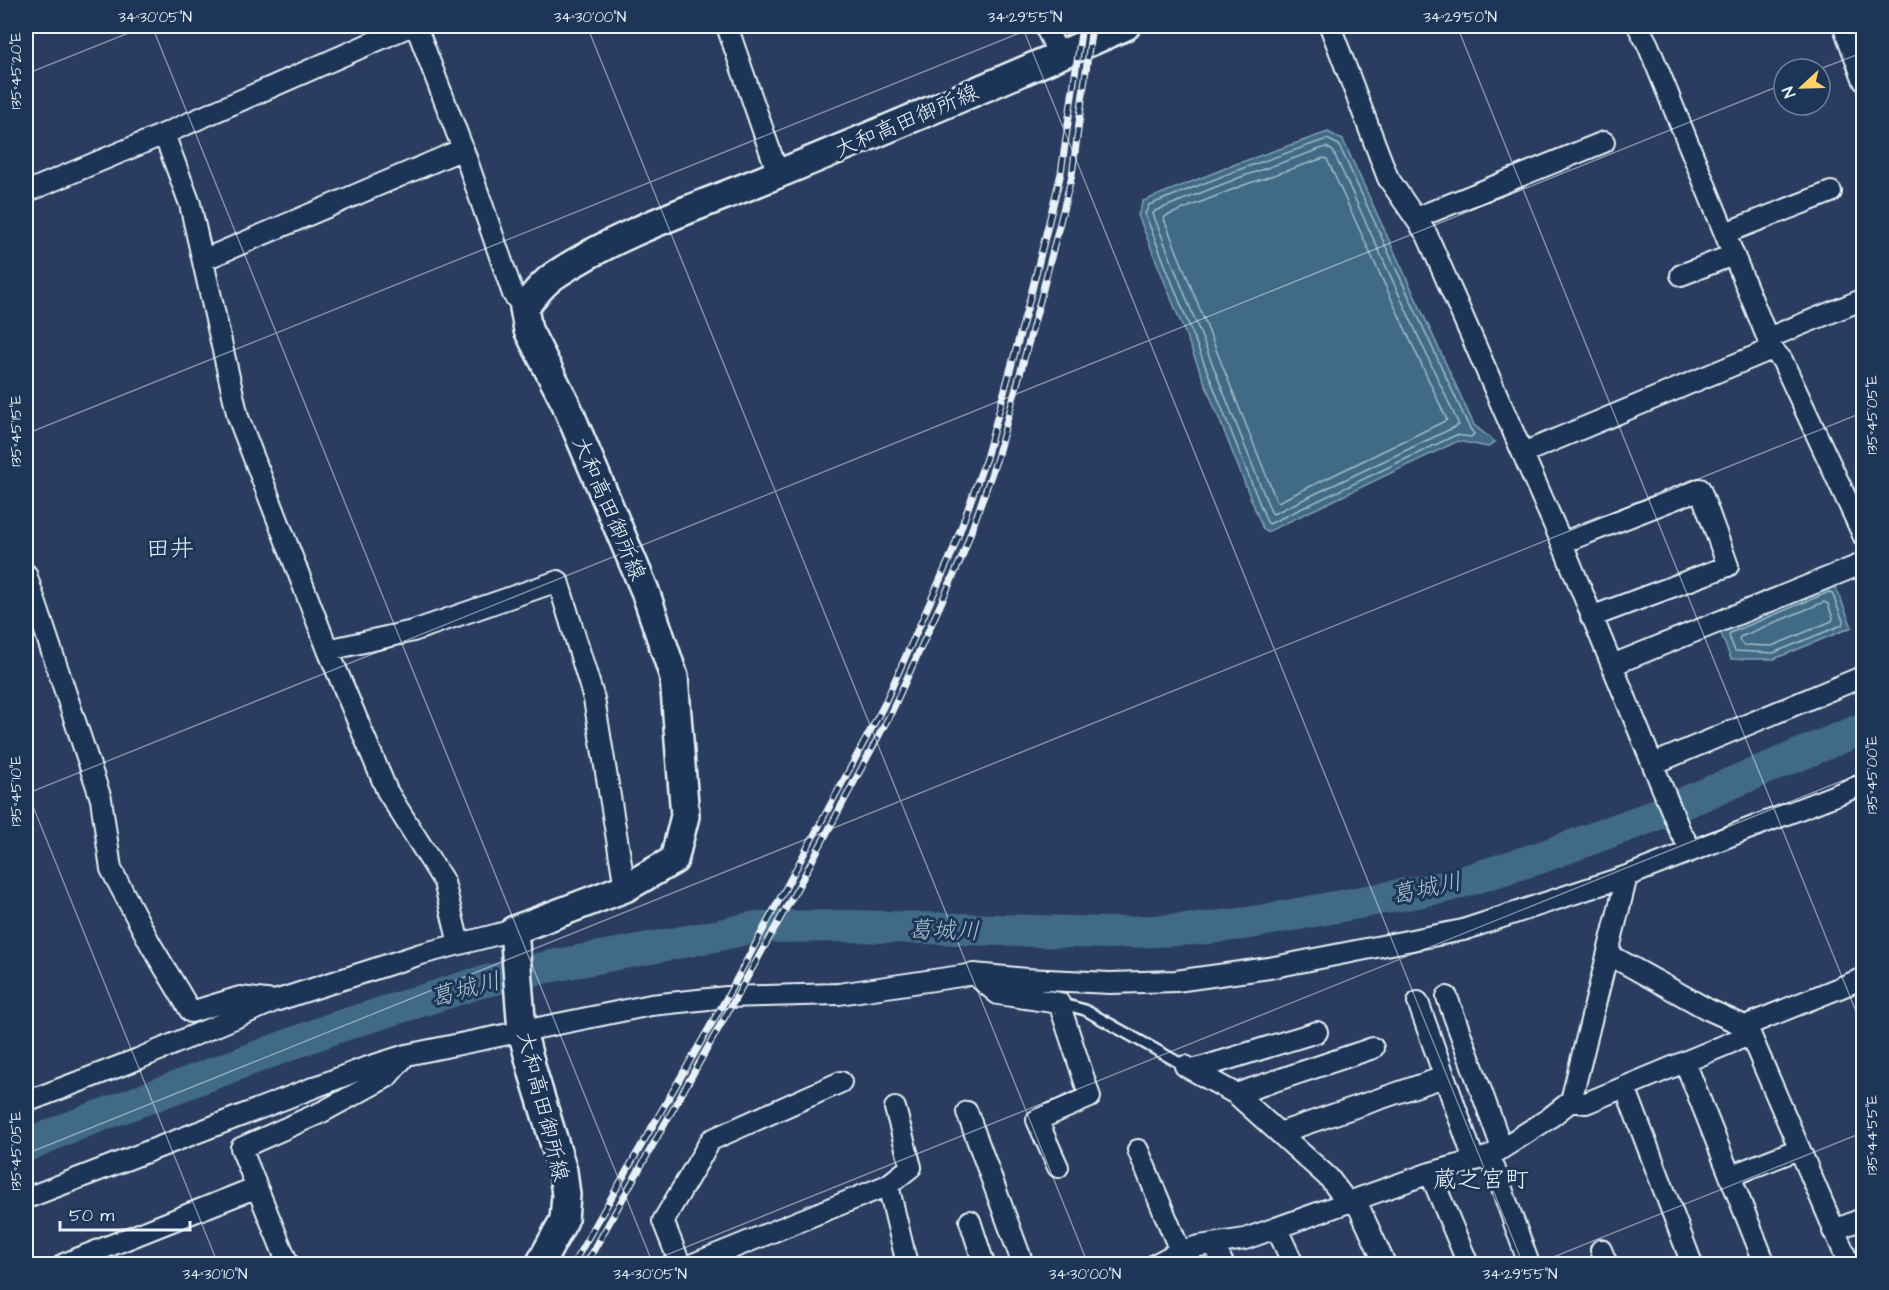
<svg xmlns="http://www.w3.org/2000/svg" width="1889" height="1290" viewBox="0 0 1889 1290" font-family="'Architects Daughter','Klee One',sans-serif">
	<style>
		.water { fill: #3f6b86; stroke: #83a1b4; stroke-width: 1.5 }
		.lines { fill: none; stroke-linecap: round; stroke-linejoin: round }
		.shore { stroke: #a4bbca; stroke-width: 1.5 }
		.river { stroke: #3f6b86; stroke-width: 32 }
		.lane-casing { stroke: #e8f1f8; stroke-width: 14 }
		.street-casing { stroke: #e8f1f8; stroke-width: 24 }
		.secondary-casing { stroke: #e8f1f8; stroke-width: 32 }
		.lane { stroke: #1d3557; stroke-width: 9 }
		.street { stroke: #1d3557; stroke-width: 20 }
		.secondary { stroke: #1d3557; stroke-width: 27 }
		.rail-casing { stroke: #e8f1f8; stroke-width: 7 }
		.rail { stroke: #1d3557; stroke-width: 4.5; stroke-dasharray: 14; stroke-linecap: butt }
		.ticks { fill: none; stroke: #e8f1f8; stroke-width: 1.5; stroke-opacity: 0.45 }
		.labels { text-anchor: middle; stroke-width: 6; stroke-linejoin: round; paint-order: stroke }
		.street-label { font-size: 22px; fill: #e8f1f8; stroke: #1d3557 }
		.neighbourhood-label { font-size: 24px; fill: #e8f1f8; stroke: #1d3557 }
		.water-label { font-size: 24px; font-style: italic; fill: #adc2d0; stroke: #1d3557 }
		.neatline { fill: none; stroke: #e8f1f8; stroke-width: 2 }
		.ticks-label { font-size: 15px; text-anchor: middle; fill: #e8f1f8 }
	</style>
	<rect width="100%" height="100%" fill="#2a3d60"/>
	<filter id="ink" filterUnits="userSpaceOnUse"><feTurbulence type="fractalNoise" baseFrequency=".0167" numOctaves="2"/><feDisplacementMap in="SourceGraphic" scale="12" xChannelSelector="R" yChannelSelector="G"/><feConvolveMatrix kernelMatrix="1 2 1 2 8 2 1 2 1" color-interpolation-filters="sRGB"/></filter>
	<g filter="url(#ink)">
		<path class="water" d="M1328 132 1343 140 1474 425 1495 442 1488 447 1458 441 1267 532 1263 529 1138 215 1143 201 1236 164Z
			M1834 583 1852 627 1774 659H1731L1720 631Z"/>
		<g class="lines">
			<path class="shore" d="M1327 139 1339 145 1469 427 1474 434 1471 437 1456 435 1269 524 1267 522 1145 214 1149 205 1238 170Z
				M1326 147 1333 151 1459 425 1273 514 1271 512 1153 214 1155 211 1241 177Z
				M1324 158 1327 159 1447 420 1278 502 1276 500 1164 219 1166 216 1244 185Z
				M1829 592 1832 593 1843 621 1842 625 1773 653 1735 651 1729 636 1730 633Z
				M1824 602 1828 604 1833 618 1832 621 1772 646 1743 645 1739 640 1740 637Z"/>
			<path class="river" d="M26 1146 65 1129 334 1028 478 983 547 967 715 936 755 927 851 926 1108 933 1198 929 1249 923 1449 886 1539 858 1645 819 1864 728"/>
			<g class="lane-casing">
				<path id="lane" d="M1059 1003 1085 1010 1185 1066"/>
			</g>
			<g class="street-casing">
				<path id="street" d="M416 26 463 149 513 294 524 308
					M727 26 778 174
					M1045 26 1059 55
					M1330 26 1388 178 1427 235 1562 543 1680 831 1692 851
					M1845 30 1864 81
					M164 134 190 204 238 417 328 650 387 791 444 882 459 944
					M26 192 164 134 410 26
					M1416 218 1604 142
					M1725 233 1831 192
					M203 260 463 149
					M1681 275 1733 255
					M1768 338 1864 299
					M1772 349 1782 360 1864 537
					M1523 453 1772 349 1648 45 1638 26
					M1562 543 1700 489 1728 566 1591 617
					M26 574 101 799 111 869 151 945 191 1012 240 997 275 1001
					M328 650 413 631 558 581 594 699 625 888
					M1612 665 1864 563
					M1653 764 1864 676
					M1608 954 1707 1009 1747 1027 1849 1264
					M974 974 998 994 1059 1003 1090 1097 1037 1120 1058 1167
					M1447 997 1502 1148
					M1418 1002 1474 1160
					M1685 1062 1765 1264
					M1185 1066 1236 1094 1329 1178 1348 1203
					M1193 1070 1317 1032
					M1625 1087 1692 1264
					M1236 1094 1373 1048
					M1571 1101 1586 1103 1742 1038 1747 1027 1752 1023 1864 978
					M26 1102 138 1059 275 1001 421 954 514 930
					M895 1108 911 1167 888 1185 907 1264
					M967 1112 1023 1264
					M1279 1133 1444 1077
					M1138 1150 1180 1251
					M1490 1156 1529 1264
					M1430 1173 1468 1264
					M1730 1176 1799 1149
					M26 1197 32 1196 362 1069 406 1055 651 1005 727 997 839 994 974 974 1026 979 1110 983 1176 981 1269 968 1463 930 1627 876 1864 784
					M1356 1201 1385 1264
					M970 1221 984 1264
					M1277 1229 1293 1264
					M1833 1231 1864 1218
					M1214 1244 1223 1264
					M1601 1250 1607 1264
					M64 1264 257 1187
					M288 1264 241 1148 322 1112 387 1077 406 1055
					M680 1264 663 1221 711 1140 841 1082
					M693 1264 888 1185
					M1156 1264 1180 1251 1199 1246 1245 1239 1430 1173 1490 1156 1548 1119 1571 1101 1627 876"/>
			</g>
			<g class="secondary-casing">
				<path id="secondary" d="M540 1264 564 1220 566 1195 563 1171 533 1073 522 1031 514 930 625 888 674 860 685 816 674 677 645 591 565 402 528 330 524 308C533 296 543 283 555 275 622 230 704 205 778 174 895 126 1011 77 1126 26"/>
			</g>
			<use href="#lane" class="lane"/>
			<use href="#street" class="street"/>
			<use href="#secondary" class="secondary"/>
			<g class="rail-casing">
				<path id="rail" d="M573 1264 727 997 883 707 952 553 986 458 1030 298 1061 173 1082 26
					M586 1264 798 887 892 711 962 557 996 461 1040 301 1072 175 1092 26"/>
			</g>
			<use href="#rail" class="rail"/>
		</g>
	</g>
	<path class="ticks" d="M152 26 653 1264M587 26 1088 1264M1022 26 1523 1264M1457 26 1864 1031M1820 69 1864 52M26 74 146 26M26 434 1037 26M26 789 218 1264M26 794 1784 84M26 1154 1864 412M644 1264 1864 772M1536 1264 1864 1132"/>
	<g class="labels">
		<g class="street-label">
			<text transform="translate(906 120) rotate(-23)" y="8">大和高田御所線</text>
			<text transform="translate(610 508) rotate(67)" y="8">大和高田御所線</text>
			<text transform="translate(544 1106) rotate(76)" y="8">大和高田御所線</text>
		</g>
		<g class="neighbourhood-label">
			<text x="170" y="556">田井</text>
			<text x="1481" y="1187">蔵之宮町</text>
		</g>
		<g class="water-label">
			<text transform="translate(1426 888) rotate(-12)" y="8">葛城川</text>
			<text transform="translate(944 930) rotate(1)" y="8">葛城川</text>
			<text transform="translate(465 989) rotate(-15)" y="8">葛城川</text>
		</g>
	</g>
	<rect width="1889" height="1290" fill="none" stroke="#1d3557" stroke-width="66"/>
	<g transform="translate(1802 87) rotate(248)"><circle r="28" fill="#1d3557" stroke="#6e8097" stroke-width="1.5"/>
	<path d="M0-4.5L10 22L0 15L-10 22Z" fill="#ffd166"/>
	<text y="-9" font-size="16" font-weight="bold" text-anchor="middle" fill="#e8f1f8">N</text>
	</g>
	<path d="M60 1221v9h130v-9" fill="none" stroke="#e8f1f8" stroke-width="3"/>
	<text x="69" y="1221" font-size="18" fill="#e8f1f8" stroke="#1d3557" stroke-width="4.5" paint-order="stroke">50 m</text>
	<rect x="33" y="33" width="1823" height="1224" class="neatline"/>
	<g class="ticks-label">
		<text x="155" y="22">34°30'05"N</text>
		<text x="590" y="22">34°30'00"N</text>
		<text x="1025" y="22">34°29'55"N</text>
		<text x="1460" y="22">34°29'50"N</text>
		<text transform="translate(16 71) rotate(-90)" y="5">135°45'20"E</text>
		<text transform="translate(1872 415) rotate(-90)" y="5">135°45'05"E</text>
		<text transform="translate(16 431) rotate(-90)" y="5">135°45'15"E</text>
		<text transform="translate(1872 775) rotate(-90)" y="5">135°45'00"E</text>
		<text transform="translate(16 791) rotate(-90)" y="5">135°45'10"E</text>
		<text transform="translate(1872 1135) rotate(-90)" y="5">135°44'55"E</text>
		<text transform="translate(16 1151) rotate(-90)" y="5">135°45'05"E</text>
		<text x="215" y="1279">34°30'10"N</text>
		<text x="650" y="1279">34°30'05"N</text>
		<text x="1085" y="1279">34°30'00"N</text>
		<text x="1520" y="1279">34°29'55"N</text>
	</g>
</svg>
